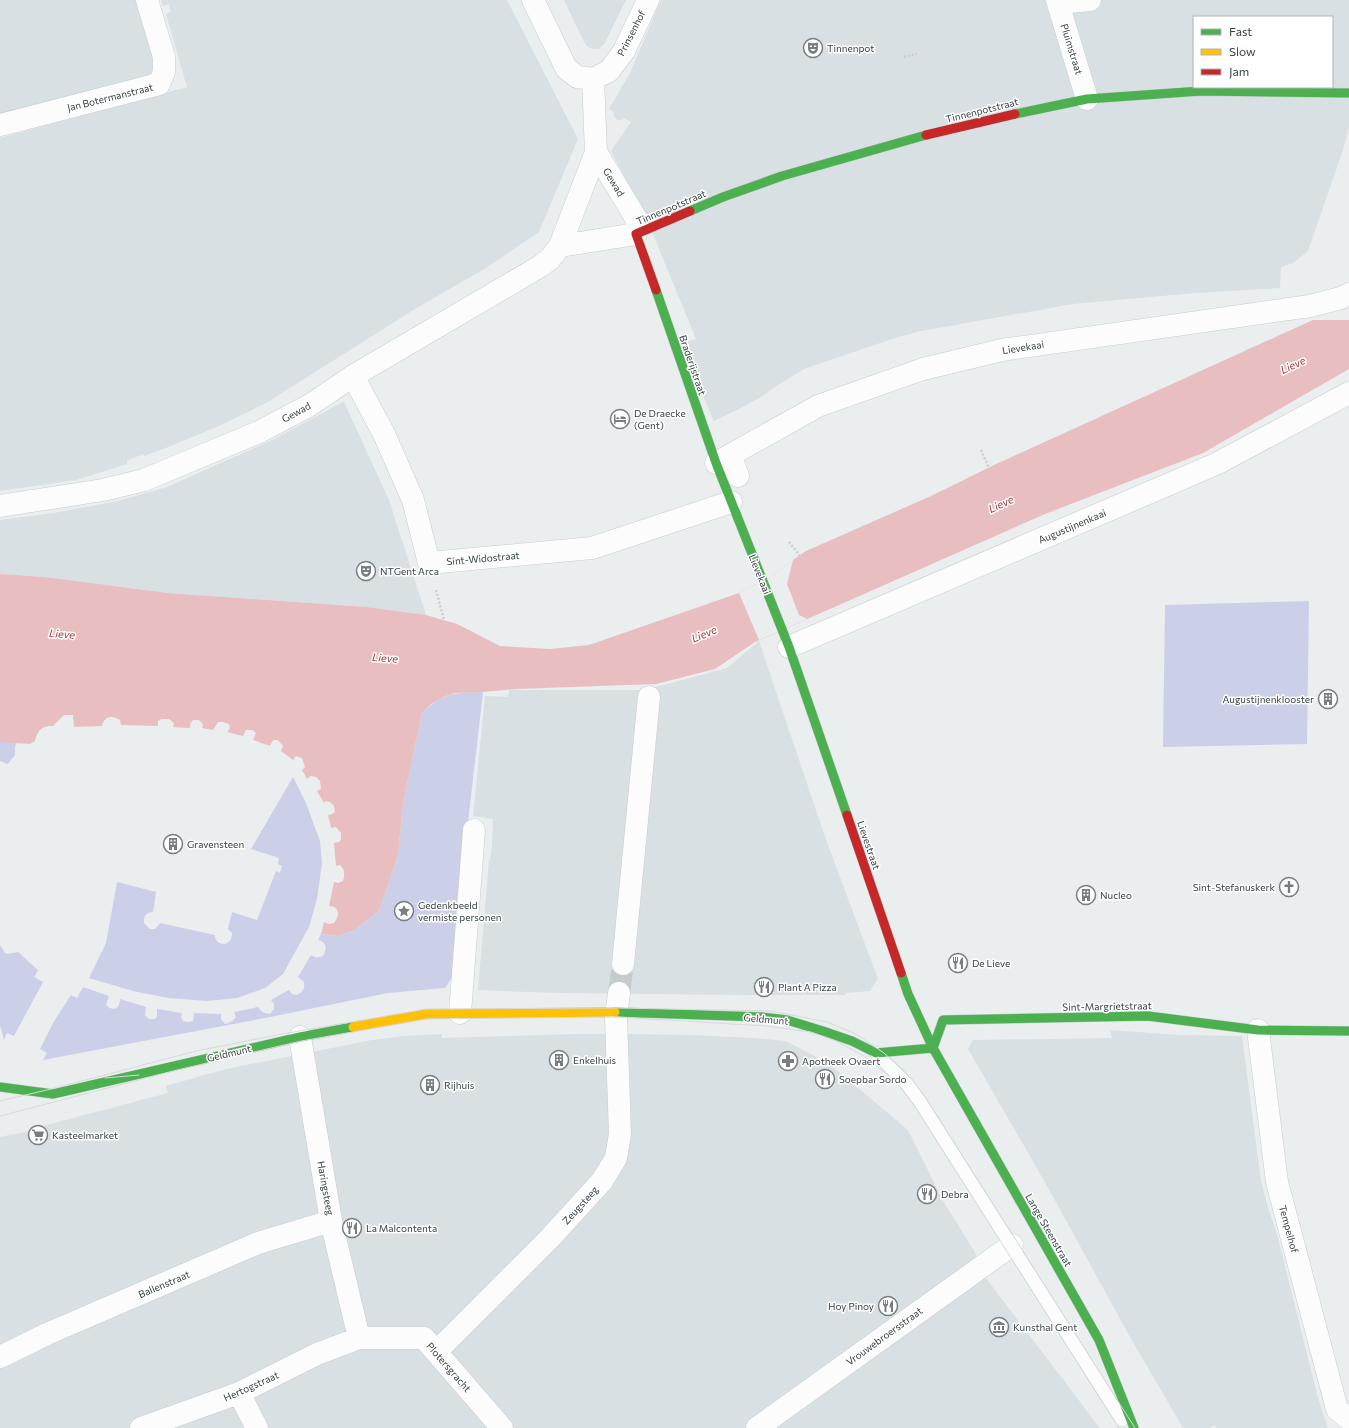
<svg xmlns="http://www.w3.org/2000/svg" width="1349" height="1428" viewBox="0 0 1349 1428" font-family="Commissioner,sans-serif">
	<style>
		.residential { fill: #d8e0e3; fill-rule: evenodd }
		.green { fill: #cccfe8 }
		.water { fill: #e9bec1 }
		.pier { fill: #eaeeef }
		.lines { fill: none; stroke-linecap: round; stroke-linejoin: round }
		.street-tunnel { stroke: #c6cccd; stroke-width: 22; stroke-dasharray: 22 11; stroke-linecap: butt }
		.lane-casing { stroke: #c8cccd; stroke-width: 14 }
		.street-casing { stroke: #c8cccd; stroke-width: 23 }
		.fast-casing { stroke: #c3ccce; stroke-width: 10 }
		.slow-casing { stroke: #c3ccce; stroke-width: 10 }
		.jam-casing { stroke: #c3ccce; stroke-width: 10 }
		.path { stroke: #cbced0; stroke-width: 2.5; stroke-dasharray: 2 2; stroke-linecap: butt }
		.lane { stroke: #fcfcfd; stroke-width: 13 }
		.street { stroke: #fcfcfd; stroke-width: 22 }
		.fast { stroke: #4caf50; stroke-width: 9 }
		.slow { stroke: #ffc107; stroke-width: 9 }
		.jam { stroke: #c62828; stroke-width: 9 }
		.tram { stroke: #d8d9d9; stroke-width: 1 }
		.labels { text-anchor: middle; stroke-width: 3; stroke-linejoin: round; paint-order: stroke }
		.street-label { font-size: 10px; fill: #374244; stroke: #fff }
		.poi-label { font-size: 10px; fill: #374244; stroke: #fff; text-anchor: start }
		.water-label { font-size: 11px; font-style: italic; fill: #a43c40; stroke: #fff }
	</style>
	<rect width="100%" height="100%" fill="#eaeeef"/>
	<path class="residential" d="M0 0H138L160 71 0 120Z
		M161 0H507L578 139 539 232 486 268 415 309 266 403 221 425 171 446 144 456 143 454 127 461V464L124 465 76 480 0 491V138L187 87 166 14 171 12 169 4 163 6Z
		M564 0H626L605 43 599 49H593L588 47 584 42Z
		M661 0H1349V127L1342 153 1308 251 1293 263 1281 267 1280 288 1196 293 1073 304 921 331 895 338 804 369 767 392 768 393 743 407 714 421 680 344 696 339 646 217 611 151 631 122 624 118 622 120H617L613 115 614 112 609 109 630 73ZM1194 17H1332V87H1194Z
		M343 402H344L389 500 426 615 367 607 168 593 45 577 0 574V520L54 513 118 501 167 487 270 441Z
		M759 641 825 837 878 979 870 991 846 993V995H747L557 993 478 990 489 861 490 860 492 845 493 819 473 816 485 696 508 697 509 690H645L727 668Z
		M1110 1030 1179 1035 1242 1036 1261 1181 1267 1204 1278 1238 1318 1398 1328 1428H1216L1215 1425 1210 1428H1183L1130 1337 1046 1184 968 1049 973 1040 1112 1038Z
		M442 1034V1038L574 1034H624L692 1035 753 1038 786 1041 824 1061 839 1072 908 1130 943 1201 976 1254 975 1258 985 1277 1100 1428H0V1137L34 1130 35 1128 168 1093 166 1086 226 1069 372 1040 403 1036Z"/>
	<path class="green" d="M1309 601 1307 744 1163 747 1165 605Z
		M0 678 16 744 15 747V755L8 764 0 761Z
		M483 692 465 848 457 970 445 988 388 993 270 1017 43 1060 47 1053 40 1049 53 1023 71 995 77 998 83 987 109 996 106 1005C113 1012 120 1009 120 999L146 1007 145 1015 149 1019H154L157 1017V1009L182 1013 181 1017 183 1021 188 1022 193 1021 194 1013 221 1014V1019L225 1024C230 1023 233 1021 236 1017L234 1012 258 1007C261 1012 264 1013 270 1014L274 1009V1004L271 1000 289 990 292 994 297 995C303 992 305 989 304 982L298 977 311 955C315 958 318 958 323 956 327 949 327 942 318 940L321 934 338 936 354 930 379 911 398 855 403 803 422 713C444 692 454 693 483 692Z
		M293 777 306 803 320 841 322 863 317 899 309 927 283 974 265 988 237 998 207 1001 168 998 133 991 89 978 106 943 117 882 156 892 153 912C146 912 143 917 144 923L150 929H155L160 923 215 935C215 941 219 944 225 944 230 942 232 939 232 933L228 929 232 912 257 920 276 871 280 873 282 866 278 864 279 858 251 849Z
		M0 945 5 953 8 954 18 952 38 970 34 977 43 982 14 1036 7 1033 4 1040 0 1025Z"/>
	<path class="water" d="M1313 320H1349V369L1203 453 1045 514 755 642 715 669 656 684 516 689 483 692 455 693 446 696 438 700 431 704 422 713 403 803 398 855 379 911 354 930 338 936 321 934 324 922 329 924 334 923C340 916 340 906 329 906L334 882 338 883 343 881C345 875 345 870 340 865L336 866 334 843 339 842 341 840V833L336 827 331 828 328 815 332 814 335 812 334 806 330 802 326 801 324 803 317 791 321 789 320 781 316 777 311 776 307 779 302 770 305 767 302 758 296 756 293 760 281 751 283 746 278 740H273L270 746 253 740 256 733 252 730H246L243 736 227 732 230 728 229 724 223 722H218L213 730 202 728 203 724 199 720H193L190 724V728L173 727 174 723 169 719H162L158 721V726L121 725 120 720C112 715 104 716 102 726L74 727 73 715H64L53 726C42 725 37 731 35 741L30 744 0 742V574L45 577 168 593 367 607 426 615 457 624 500 646 550 649 589 645 739 593 774 575 793 560 806 551 931 496 996 464Z"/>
	<path class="pier" d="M793 560 787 584 799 615 807 619 759 640 739 593 774 575Z"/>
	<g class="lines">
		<path class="street-tunnel" d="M619 993 623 964"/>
		<g class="lane-casing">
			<path id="lane" d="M876 1053 907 1084 920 1102 1122 1420"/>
		</g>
		<g class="street-casing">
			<path id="street" d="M533 0 566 68 577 77 593 79
				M1057 0 1087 99
				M1058 3 1090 0
				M593 79 609 71 624 51 648 0
				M0 125 159 84 164 72V57L147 0
				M560 246 636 234 637 220 596 152
				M353 376 384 434 413 500 429 563 592 548 731 502
				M730 455 738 476
				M716 463 818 406 923 369 1002 350 1310 306 1341 298 1349 294
				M0 506 103 490 144 480 259 432 310 405 353 376 539 267 550 259 560 246 596 152 593 79
				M789 647 1216 464 1349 393
				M623 964 649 697
				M460 1013 474 830
				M1258 1030 1277 1182 1337 1409 1349 1419
				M300 1037 331 1221 359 1338
				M436 1352 550 1238 602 1181 616 1158 620 1134 616 1017 619 993
				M0 1357 47 1334 258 1243 331 1221
				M239 1393 257 1428
				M141 1428 239 1393 317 1354 359 1338H424L502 1428
				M757 1428 1012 1245"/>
		</g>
		<g class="fast-casing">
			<path id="fast" d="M1015 114 1087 99 1201 91 1349 93
				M690 211 723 197 782 176 926 135
				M656 290 716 463 789 647 847 815
				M901 973 908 994 933 1048 1099 1340 1134 1428
				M615 1012 761 1017 787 1020 823 1031 852 1041 876 1053 933 1048
				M933 1048 943 1020 1148 1016 1258 1030 1349 1031
				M0 1087 53 1094 300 1037 353 1027"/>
		</g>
		<g class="slow-casing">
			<path id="slow" d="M353 1027 426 1014 615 1012"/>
		</g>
		<g class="jam-casing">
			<path id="jam" d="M926 135 1015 114
				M656 290 636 234 690 211
				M847 815 901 973"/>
		</g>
		<path class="path" d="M904 57 917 54
			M981 450 989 468
			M789 542 800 556
			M436 590 444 620"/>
		<use href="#lane" class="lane"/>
		<use href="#street" class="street"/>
		<use href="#fast" class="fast"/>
		<use href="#slow" class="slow"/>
		<use href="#jam" class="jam"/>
		<path class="tram" d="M105 1078 139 1075
			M0 1101 51 1089 196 1051 282 1034 426 1009 616 1008 771 1011 827 1022 856 1034 884 1053 912 1079 926 1098 1135 1428
			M0 1116 173 1071 301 1041 427 1019 616 1017 766 1026 811 1032 836 1041 864 1056 888 1075 901 1088 914 1105 1119 1428"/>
	</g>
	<defs>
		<g id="theatre-ring" transform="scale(1)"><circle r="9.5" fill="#fff" stroke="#767e80" stroke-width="1.5"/><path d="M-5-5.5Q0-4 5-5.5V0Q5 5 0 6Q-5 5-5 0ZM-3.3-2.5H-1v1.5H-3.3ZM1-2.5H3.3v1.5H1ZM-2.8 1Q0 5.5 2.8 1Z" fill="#767e80"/></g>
		<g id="hotel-ring" transform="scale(1)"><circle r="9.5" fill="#fff" stroke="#767e80" stroke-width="1.5"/><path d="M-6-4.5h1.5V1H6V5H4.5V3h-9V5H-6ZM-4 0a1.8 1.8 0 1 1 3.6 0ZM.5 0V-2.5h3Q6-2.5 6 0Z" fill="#767e80"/></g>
		<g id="building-ring" transform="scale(1)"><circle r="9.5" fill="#fff" stroke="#767e80" stroke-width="1.5"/><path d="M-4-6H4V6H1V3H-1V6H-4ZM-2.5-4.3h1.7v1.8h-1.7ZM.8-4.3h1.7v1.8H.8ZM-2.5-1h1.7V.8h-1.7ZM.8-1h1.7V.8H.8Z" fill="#767e80"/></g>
		<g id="church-ring" transform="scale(1)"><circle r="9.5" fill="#fff" stroke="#767e80" stroke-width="1.5"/><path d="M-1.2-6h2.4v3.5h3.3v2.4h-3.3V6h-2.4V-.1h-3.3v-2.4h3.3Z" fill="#767e80"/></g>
		<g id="sight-ring" transform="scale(1)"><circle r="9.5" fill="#fff" stroke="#767e80" stroke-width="1.5"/><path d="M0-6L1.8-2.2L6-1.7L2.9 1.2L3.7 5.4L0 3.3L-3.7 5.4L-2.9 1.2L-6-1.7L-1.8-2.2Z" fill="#767e80"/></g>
		<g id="restaurant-ring" transform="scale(1)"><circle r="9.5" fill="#fff" stroke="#767e80" stroke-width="1.5"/><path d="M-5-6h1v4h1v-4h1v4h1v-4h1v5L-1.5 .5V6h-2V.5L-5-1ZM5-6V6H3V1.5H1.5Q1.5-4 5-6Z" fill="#767e80"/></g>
		<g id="pharmacy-ring" transform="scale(1)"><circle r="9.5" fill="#fff" stroke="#767e80" stroke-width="1.5"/><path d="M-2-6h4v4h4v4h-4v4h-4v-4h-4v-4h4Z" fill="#767e80"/></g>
		<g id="supermarket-ring" transform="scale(1)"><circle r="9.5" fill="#fff" stroke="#767e80" stroke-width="1.5"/><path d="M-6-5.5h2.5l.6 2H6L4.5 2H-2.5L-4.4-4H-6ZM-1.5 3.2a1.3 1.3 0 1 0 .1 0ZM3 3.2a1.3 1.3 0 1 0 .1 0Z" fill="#767e80"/></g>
		<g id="museum-ring" transform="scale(1)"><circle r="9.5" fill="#fff" stroke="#767e80" stroke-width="1.5"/><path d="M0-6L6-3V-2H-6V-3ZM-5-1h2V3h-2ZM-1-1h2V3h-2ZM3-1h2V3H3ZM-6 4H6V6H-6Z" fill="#767e80"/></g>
	</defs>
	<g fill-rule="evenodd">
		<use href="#theatre-ring" x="813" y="48"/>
		<use href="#hotel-ring" x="620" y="419"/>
		<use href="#theatre-ring" x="366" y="571"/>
		<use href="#building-ring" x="1328" y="699"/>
		<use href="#building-ring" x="173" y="844"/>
		<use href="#church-ring" x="1289" y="887"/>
		<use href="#building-ring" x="1086" y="895"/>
		<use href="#sight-ring" x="404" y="911"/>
		<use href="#restaurant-ring" x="958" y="963"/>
		<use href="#restaurant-ring" x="764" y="987"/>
		<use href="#building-ring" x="559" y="1060"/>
		<use href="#pharmacy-ring" x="788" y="1061"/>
		<use href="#restaurant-ring" x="825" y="1079"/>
		<use href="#building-ring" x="430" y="1085"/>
		<use href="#supermarket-ring" x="38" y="1135"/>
		<use href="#restaurant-ring" x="927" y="1194"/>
		<use href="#restaurant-ring" x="352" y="1228"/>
		<use href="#restaurant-ring" x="888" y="1306"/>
		<use href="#museum-ring" x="999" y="1327"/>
	</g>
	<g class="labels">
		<g class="street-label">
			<text transform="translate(631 33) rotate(-63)" y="4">Prinsenhof</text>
			<text transform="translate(1072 49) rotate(73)" y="4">Pluimstraat</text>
			<text transform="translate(110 97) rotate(-14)" y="4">Jan Botermanstraat</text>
			<text transform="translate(982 110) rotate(-14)" y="4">Tinnenpotstraat</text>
			<text transform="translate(614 182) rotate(59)" y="4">Gewad</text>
			<text transform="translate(671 207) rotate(-23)" y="4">Tinnenpotstraat</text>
			<text transform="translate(1023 347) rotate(-9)" y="4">Lievekaai</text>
			<text transform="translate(693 365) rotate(71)" y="4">Braderijstraat</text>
			<text transform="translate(296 412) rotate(-29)" y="4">Gewad</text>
			<text transform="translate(1072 526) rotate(-23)" y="4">Augustijnenkaai</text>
			<text transform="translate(483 558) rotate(-5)" y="4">Sint-Widostraat</text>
			<text transform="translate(760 574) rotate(68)" y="4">Lievekaai</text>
			<text transform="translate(869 845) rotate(71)" y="4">Lievestraat</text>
			<text transform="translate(1107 1006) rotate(-1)" y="4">Sint-Margrietstraat</text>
			<text transform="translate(766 1019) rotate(5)" y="4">Geldmunt</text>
			<text transform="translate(229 1053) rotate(-13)" y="4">Geldmunt</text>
			<text transform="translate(326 1188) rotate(80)" y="4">Haringsteeg</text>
			<text transform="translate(580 1205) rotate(-48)" y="4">Zeugsteeg</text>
			<text transform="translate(1289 1229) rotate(75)" y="4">Tempelhof</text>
			<text transform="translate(1049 1230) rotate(60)" y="4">Lange Steenstraat</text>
			<text transform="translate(164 1284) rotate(-23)" y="4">Ballenstraat</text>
			<text transform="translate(884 1336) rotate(-36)" y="4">Vrouwebroersstraat</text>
			<text transform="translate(449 1367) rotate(49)" y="4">Plotersgracht</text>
			<text transform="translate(251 1386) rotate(-24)" y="4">Hertogstraat</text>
		</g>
		<g class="poi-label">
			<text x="827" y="52">Tinnenpot</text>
			<text x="634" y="417">De Draecke<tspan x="634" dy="12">(Gent)</tspan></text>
			<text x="380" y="575">NTGent Arca</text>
			<text x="1314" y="703" text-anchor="end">Augustijnenklooster</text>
			<text x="187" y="848">Gravensteen</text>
			<text x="1275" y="891" text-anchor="end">Sint-Stefanuskerk</text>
			<text x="1100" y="899">Nucleo</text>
			<text x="418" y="909">Gedenkbeeld<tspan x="418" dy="12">vermiste personen</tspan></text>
			<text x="972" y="967">De Lieve</text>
			<text x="778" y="991">Plant A Pizza</text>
			<text x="573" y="1064">Enkelhuis</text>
			<text x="802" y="1065">Apotheek Ovaert</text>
			<text x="839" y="1083">Soepbar Sordo</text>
			<text x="444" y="1089">Rijhuis</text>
			<text x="52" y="1139">Kasteelmarket</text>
			<text x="941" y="1198">Debra</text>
			<text x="366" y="1232">La Malcontenta</text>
			<text x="874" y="1310" text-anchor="end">Hoy Pinoy</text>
			<text x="1013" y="1331">Kunsthal Gent</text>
		</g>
		<g class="water-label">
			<text transform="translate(1293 365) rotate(-25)" y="4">Lieve</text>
			<text transform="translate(1001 504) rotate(-25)" y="4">Lieve</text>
			<text transform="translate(62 634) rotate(4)" y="4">Lieve</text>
			<text transform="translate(704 634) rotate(-23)" y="4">Lieve</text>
			<text transform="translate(385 658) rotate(4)" y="4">Lieve</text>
		</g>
	</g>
	<rect x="1193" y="16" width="140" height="72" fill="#ffffff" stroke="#afb3b4"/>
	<rect x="1201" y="29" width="20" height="6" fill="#4caf50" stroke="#afb3b4"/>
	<text x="1229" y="36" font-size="12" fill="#374244">Fast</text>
	<rect x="1201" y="49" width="20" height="6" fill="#ffc107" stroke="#afb3b4"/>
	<text x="1229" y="56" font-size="12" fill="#374244">Slow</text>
	<rect x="1201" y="69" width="20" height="6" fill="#c62828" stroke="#afb3b4"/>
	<text x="1229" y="76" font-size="12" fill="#374244">Jam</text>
</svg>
